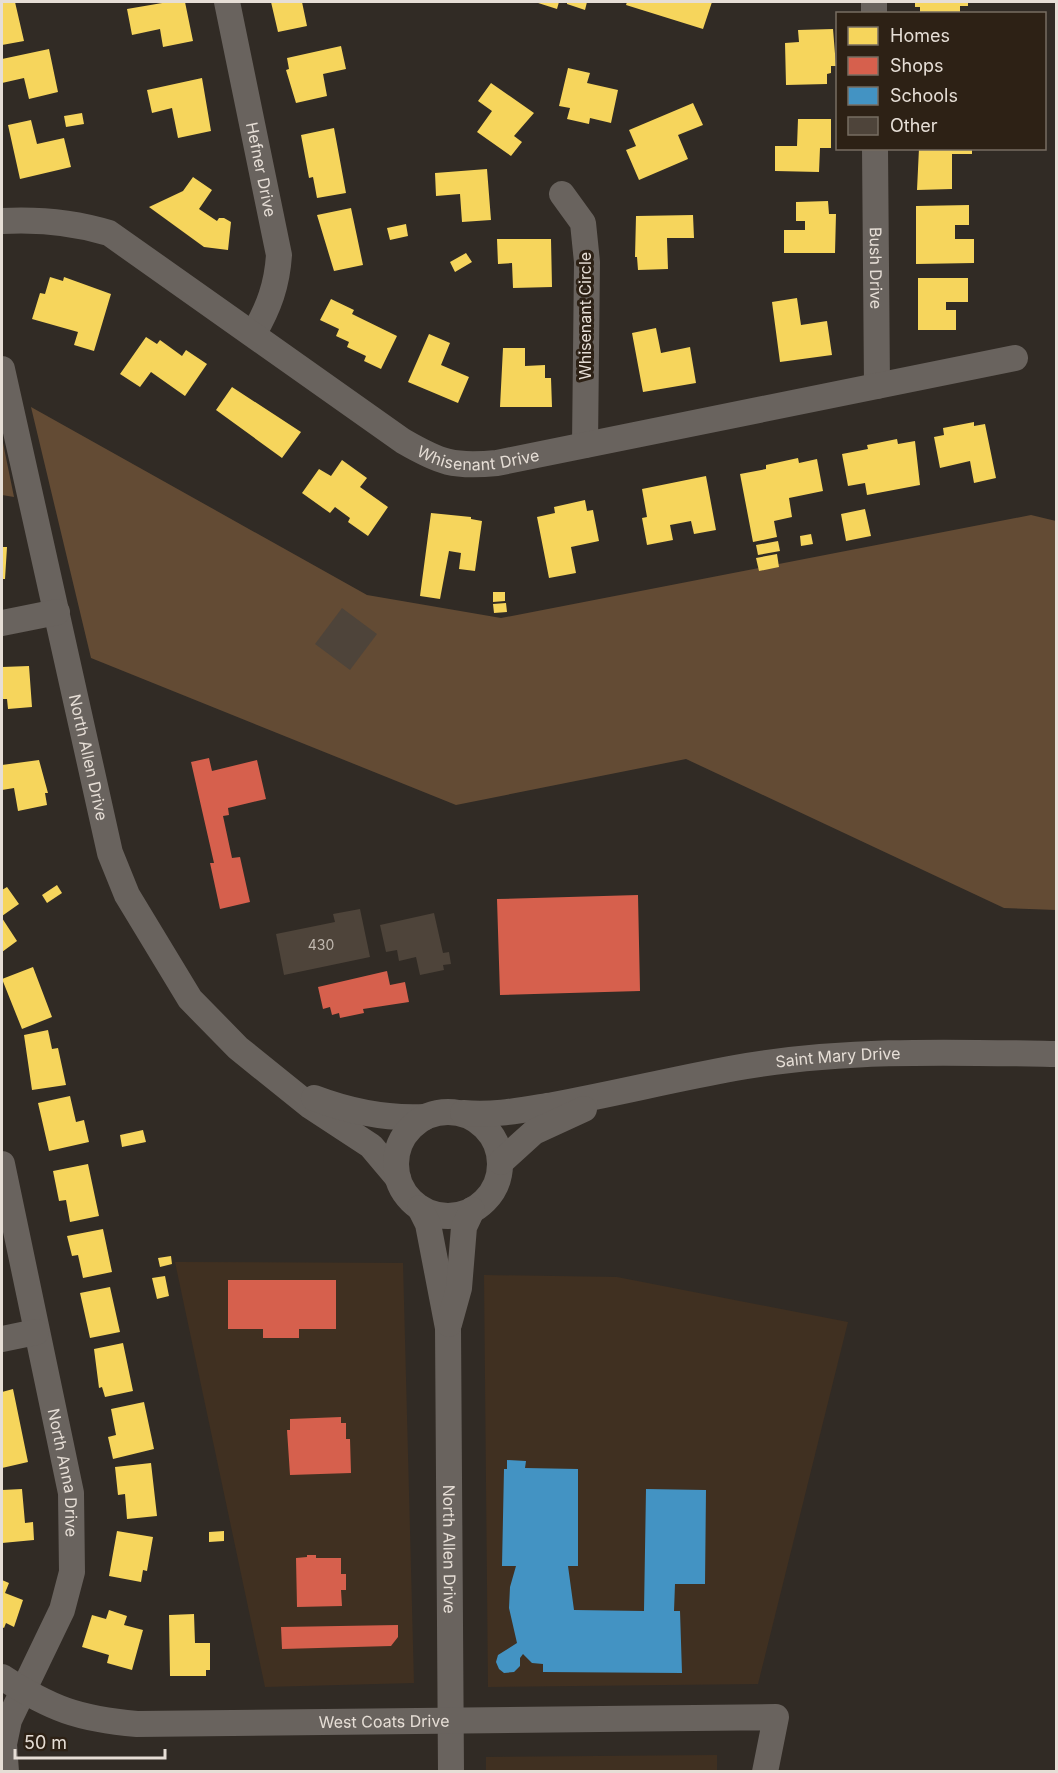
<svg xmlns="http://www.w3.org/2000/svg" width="1058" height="1773" viewBox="0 0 1058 1773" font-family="Inter,sans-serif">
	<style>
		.built { fill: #403021 }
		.green { fill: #634b34 }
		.homes { fill: #f6d55c }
		.shops { fill: #d6604d }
		.schools { fill: #4393c3 }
		.building { fill: #4e443a }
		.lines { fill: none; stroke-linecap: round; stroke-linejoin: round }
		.minor { stroke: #69635e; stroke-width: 26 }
		.labels { text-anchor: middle; stroke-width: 6; stroke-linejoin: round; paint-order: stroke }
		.number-label { font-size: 14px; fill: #c0b8af }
		.street-label { font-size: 16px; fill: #e6ded6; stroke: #2d2115 }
	</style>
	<rect width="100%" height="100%" fill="#312b25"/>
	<path class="built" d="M175 1262 403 1263 414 1683 265 1687Z
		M484 1275 617 1277 848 1322 758 1684 488 1687Z
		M717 1755V1771H486V1757Z"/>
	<path class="green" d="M31 407 367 595 501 618 1031 515 1056 521V910L1004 908 686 759 456 805 91 658Z
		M2 438 14 497 2 495Z"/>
	<path class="homes" d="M2 2H15L24 41 2 45Z
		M168 2H185L193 41 163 47 160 29 132 35 127 9Z
		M271 2H302L307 26 278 32Z
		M535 2H559L557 9Z
		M567 2H587L585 10 567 4Z
		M627 2H712L703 29 626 5Z
		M915 2H968V6H960V14H920V7H915Z
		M833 29 836 66H831V73L827 74V84L786 85 785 43 799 42 798 30Z
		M341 46 346 69 323 74 327 96 296 103 286 70 289 69 287 58Z
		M49 49 58 92 29 99 24 78 2 83V59Z
		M568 68 590 73 587 83 618 90 611 123 590 118 589 124 567 119 570 108 559 106Z
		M202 78 211 131 178 138 172 108 152 113 147 90Z
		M491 83 534 113 514 136 522 142 511 156 477 132 492 111 478 101Z
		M693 103 703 125 678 135 688 159 639 180 626 150 636 146 629 130Z
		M82 113 84 124 66 127 64 116Z
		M798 119H831V148H820L819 172 775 171V146H797Z
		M31 120 37 144 64 138 71 167 20 179 8 125Z
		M334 128 346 193 317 198 313 177 309 178 301 135Z
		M919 148H972V154H952V189L917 190Z
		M487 169 491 220 462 222 460 194 436 196 435 173Z
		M193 177 212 190 199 209 217 221 219 218H224L231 222 228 250 204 247 149 207 183 191Z
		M828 201 829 214H836L835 253H784V230H805V221H796V202Z
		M969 205V225H955V239H974V263L916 264V206Z
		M351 208 363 265 334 271 317 215Z
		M693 215 694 238H667L668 269 638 270 637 257H635L636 216Z
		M406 224 408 236 390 240 387 228Z
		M497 239H551L552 287 513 288 512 263 498 264Z
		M466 253 472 262 455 272 450 262Z
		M50 277 63 281 64 277 111 294 94 351 74 345 78 332 32 319 40 293 45 294Z
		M918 278H968V302H946V310H956V330H918Z
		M797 298 801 325 827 321 832 355 780 362 772 302Z
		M331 299 354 310 352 314 397 336 381 369 364 361 366 356 347 347 349 342 336 336 339 329 320 320Z
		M656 328 661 353 690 347 696 383 643 392 632 333Z
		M429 334 450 343 441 365 469 377 458 403 408 382Z
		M146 337 157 344 160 340 182 356 186 350 207 364 185 396 151 372 140 387 120 374Z
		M503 348H525V366L545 365V378H551L552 407H500Z
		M232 387 301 432 282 458 216 410Z
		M974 422V426L985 424 996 478 974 483 970 461 940 468 934 437 944 435 943 428Z
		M897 439 898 444 915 441 920 485 867 495 865 483 848 486 842 454 868 449 867 445Z
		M798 458 799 463 817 459 823 491 789 498 792 517 774 521 777 537 753 542 740 474 766 469V465Z
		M342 460 367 478 360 487 388 507 368 536 348 522 350 518 335 507 330 513 302 493 319 469 331 476Z
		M706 476 716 530 694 534 691 521 670 525 673 540 647 545 642 518 647 517 642 489Z
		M585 500 587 511 593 510 599 541 571 547 576 573 549 578 537 517 555 513 554 507Z
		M865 509 871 536 846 541 841 514Z
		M431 513 471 517V519L482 521 475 571 459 569 461 553 449 551 440 599 420 596Z
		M811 534 813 544 801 546 800 536Z
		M778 541 780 551 758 555 756 545Z
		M2 547H7L5 579H2Z
		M777 554 779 567 759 571 756 558Z
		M493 592H505V601L493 602Z
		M506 603 507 612 494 613 493 604Z
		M29 666 32 707 8 709 7 699H2V667Z
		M39 760 48 793H45L47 805 18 811 14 788 2 790V765Z
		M57 885 62 893 47 903 42 895Z
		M7 887 19 904 2 916V890Z
		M2 918 17 941 2 952Z
		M33 967 52 1017 22 1029 2 979Z
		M48 1030 52 1049 58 1048 66 1085 32 1090 24 1035Z
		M70 1096 76 1122 84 1120 89 1142 49 1151 38 1103Z
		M143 1130 146 1142 122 1147 120 1135Z
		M88 1164 99 1216 70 1222 66 1200 59 1201 53 1171Z
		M103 1229 112 1272 83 1278 78 1255 72 1256 67 1236Z
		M171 1256 172 1264 160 1267 158 1258Z
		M165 1276 169 1296 157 1299 152 1278Z
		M110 1287 120 1332 90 1338 80 1293Z
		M123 1343 133 1391 105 1397 102 1387 99 1388 94 1349Z
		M13 1389 28 1462 2 1468V1392Z
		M144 1402 154 1449 113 1459 108 1437 116 1435 111 1409Z
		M151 1463 157 1516 127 1519 125 1494 118 1495 115 1467Z
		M22 1489 25 1523 33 1522 34 1540 2 1543V1490Z
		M117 1531 153 1537 147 1571 143 1570 141 1582 109 1576Z
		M224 1531V1541L209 1542V1532Z
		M2 1580 9 1583 5 1593 23 1600 14 1627 6 1623 4 1628 2 1627Z
		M109 1610 127 1616 124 1625 143 1630 132 1670 107 1663 109 1655 82 1647 92 1615 106 1619Z
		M194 1614 195 1643H210V1670H206V1676H170L169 1615Z"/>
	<path class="shops" d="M209 758 212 771 257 760 266 799 228 808 229 815 223 816 232 858 240 857 250 902 220 909 210 863H214L191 762Z
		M638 895 640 991 500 995 497 899Z
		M387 971 390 985 405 982 409 1002 363 1009 364 1013 340 1018 339 1013 332 1015 330 1007 323 1009 318 987Z
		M228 1280H336V1329H299V1338H263V1329H228Z
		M341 1417V1423H346V1439H350L351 1473 290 1475 287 1430H290V1419Z
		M307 1555H316V1558H341V1574H346V1590H341L342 1606 297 1607 296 1558 307 1557Z
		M398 1625V1637L391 1646 282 1649 281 1627Z"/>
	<path class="schools" d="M507 1460 526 1461 525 1468 578 1469V1566H568L574 1610 644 1611 646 1489 706 1490 705 1584H675L674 1611H680L682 1673 543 1672V1664L532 1663 523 1654 520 1658V1666L514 1672 504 1673 499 1669 496 1662 498 1655 517 1643 509 1608 510 1587 516 1566H502L504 1469H507Z"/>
	<path class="building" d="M342 608 377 634 350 670 315 644Z
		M360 909 370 957 284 975 276 934 335 922 333 914Z
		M434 913 443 953 449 952 451 964 443 965 444 970 420 975 416 957 399 961 397 950 386 952 380 925Z"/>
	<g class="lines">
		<g class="minor">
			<path id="s1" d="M227 2 279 255C277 285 269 307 254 333"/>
			<path d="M874 2V14"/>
			<path id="s2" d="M875 148 877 386"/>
			<path d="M562 194 583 223 587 262 585 445"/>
			<path id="s3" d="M2 221C40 219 73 222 109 233L403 441C441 463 453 467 497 463L1015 358"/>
			<path id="s4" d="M2 369 110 853 127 895 190 999 238 1048 310 1106 371 1146 398 1178"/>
			<path d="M2 623 57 612"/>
			<path d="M314 1098C351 1112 386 1119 425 1117"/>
			<circle cx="448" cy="1164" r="52"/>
			<path id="s5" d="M463 1113C494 1116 522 1110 553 1105 614 1094 674 1079 735 1068 840 1049 950 1052 1056 1054"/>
			<path d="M501 1162 534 1132 584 1109"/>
			<path id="s6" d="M2 1164 71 1493 72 1572 62 1610 9 1720 4 1744 6 1772"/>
			<path id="s7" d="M420 1208 428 1224 448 1328 451 1772"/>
			<path d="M449 1324 459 1288 464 1227 472 1210"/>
			<path d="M2 1339 36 1332"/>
			<path id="s8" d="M2 1677C51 1709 79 1719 137 1724L776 1717 765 1772"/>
		</g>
	</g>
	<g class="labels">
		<g class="number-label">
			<text x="321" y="950">430</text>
		</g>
		<g class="street-label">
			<text dy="6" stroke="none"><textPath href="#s1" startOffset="171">Hefner Drive</textPath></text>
			<text dy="6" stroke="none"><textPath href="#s2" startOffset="120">Bush Drive</textPath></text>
			<text transform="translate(585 316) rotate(-90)" y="6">Whisenant Circle</text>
			<text dy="6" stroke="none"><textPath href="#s3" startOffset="548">Whisenant Drive</textPath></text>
			<text dy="6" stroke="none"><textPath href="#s4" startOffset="398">North Allen Drive</textPath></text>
			<text dy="6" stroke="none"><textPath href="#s5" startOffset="380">Saint Mary Drive</textPath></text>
			<text dy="6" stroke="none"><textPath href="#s6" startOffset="315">North Anna Drive</textPath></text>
			<text dy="6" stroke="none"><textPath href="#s7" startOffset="345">North Allen Drive</textPath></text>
			<text dy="6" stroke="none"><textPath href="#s8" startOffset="392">West Coats Drive</textPath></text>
		</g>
	</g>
	<rect width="1058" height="1773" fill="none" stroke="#e6ded6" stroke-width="6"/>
	<rect x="836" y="12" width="210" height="138" fill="#2d2115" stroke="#776d62" stroke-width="1.5"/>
	<rect x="848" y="27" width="30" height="18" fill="#f6d55c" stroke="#776d62" stroke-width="1.5"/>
	<text x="890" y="42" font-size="18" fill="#e6ded6">Homes</text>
	<rect x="848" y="57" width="30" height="18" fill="#d6604d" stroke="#776d62" stroke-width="1.5"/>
	<text x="890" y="72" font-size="18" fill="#e6ded6">Shops</text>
	<rect x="848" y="87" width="30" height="18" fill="#4393c3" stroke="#776d62" stroke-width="1.5"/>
	<text x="890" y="102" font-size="18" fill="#e6ded6">Schools</text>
	<rect x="848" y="117" width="30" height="18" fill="#4e443a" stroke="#776d62" stroke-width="1.5"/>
	<text x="890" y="132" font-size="18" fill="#e6ded6">Other</text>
	<path d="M15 1749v9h150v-9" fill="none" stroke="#e6ded6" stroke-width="3"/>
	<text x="24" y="1749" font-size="18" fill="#e6ded6" stroke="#2d2115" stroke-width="4.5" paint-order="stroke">50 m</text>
</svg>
